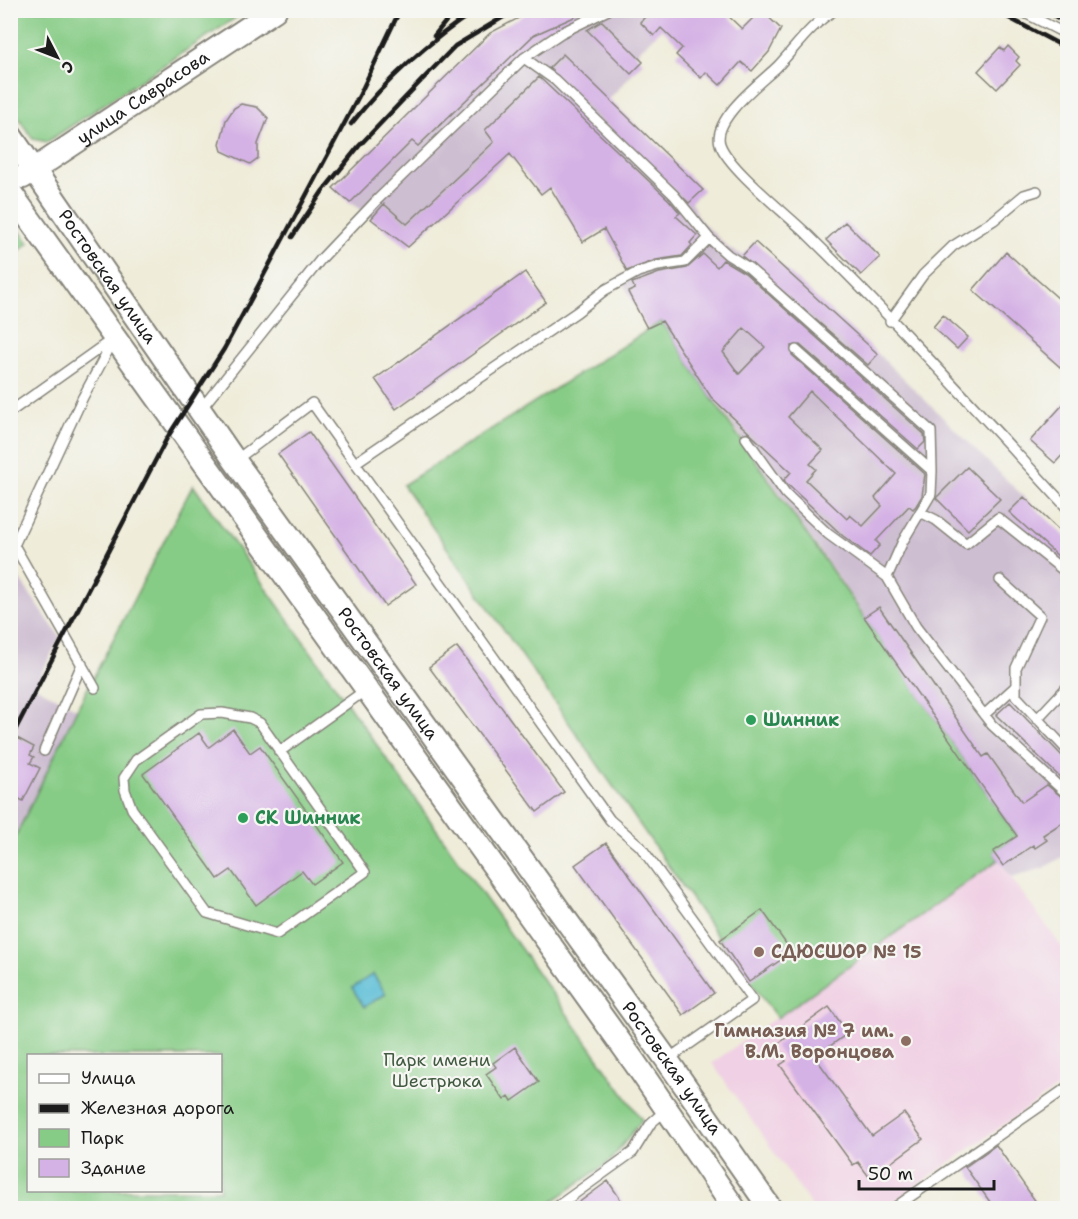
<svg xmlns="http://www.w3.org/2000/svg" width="1078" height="1219" viewBox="0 0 1078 1219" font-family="'Shantell Sans',sans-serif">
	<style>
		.built { fill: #f0d0e4 }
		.industrial { fill: #cebed1 }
		.green { fill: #87cc86; stroke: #527451; stroke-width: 1.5; fill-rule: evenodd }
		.water { fill: #57bcd5; stroke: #3a6c78; stroke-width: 1.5 }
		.building { fill: #d5b2e5; fill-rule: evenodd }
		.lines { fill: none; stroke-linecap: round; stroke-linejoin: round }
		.service-casing { stroke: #86847a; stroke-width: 12 }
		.tertiary-casing { stroke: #86847a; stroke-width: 26 }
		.service { stroke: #fff; stroke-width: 9 }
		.tertiary { stroke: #fff; stroke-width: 22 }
		.rail { stroke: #1c1c1c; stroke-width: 4.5 }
		.leisure-dot { fill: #2e9e5b; stroke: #f6f6f2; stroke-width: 2 }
		.education-dot { fill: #8d6e63; stroke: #f6f6f2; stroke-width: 2 }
		.labels { text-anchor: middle; stroke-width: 4.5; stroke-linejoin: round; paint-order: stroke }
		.street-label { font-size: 18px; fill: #1c1c1c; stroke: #f6f6f2 }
		.leisure-label { font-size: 18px; font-weight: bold; fill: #27864d; stroke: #f6f6f2; text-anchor: start }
		.education-label { font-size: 18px; font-weight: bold; fill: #785e54; stroke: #f6f6f2; text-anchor: start }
		.park-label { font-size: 18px; fill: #415a41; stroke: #f6f6f2 }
	</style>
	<rect width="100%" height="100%" fill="#f6f6f2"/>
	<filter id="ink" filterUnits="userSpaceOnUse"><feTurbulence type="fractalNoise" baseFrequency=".0167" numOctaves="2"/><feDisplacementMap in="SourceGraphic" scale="12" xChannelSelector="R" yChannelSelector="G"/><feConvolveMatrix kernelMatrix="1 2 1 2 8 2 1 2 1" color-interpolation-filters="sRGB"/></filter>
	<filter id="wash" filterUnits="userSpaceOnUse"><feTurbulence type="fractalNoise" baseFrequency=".008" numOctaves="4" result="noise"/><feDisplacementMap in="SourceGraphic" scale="24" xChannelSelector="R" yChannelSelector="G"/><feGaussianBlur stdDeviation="1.35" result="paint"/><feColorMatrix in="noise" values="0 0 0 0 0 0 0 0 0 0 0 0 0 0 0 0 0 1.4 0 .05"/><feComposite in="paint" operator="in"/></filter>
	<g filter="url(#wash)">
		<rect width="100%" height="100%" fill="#efecd9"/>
		<path class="built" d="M998 860 1067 954V1081L884 1208H813L712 1063Z"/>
		<path class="industrial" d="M534 11H679L636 54 643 62 609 99 703 190 691 202 701 221 730 249 743 255 755 242 878 354 1067 539V854L1044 868 1011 877 993 852 1017 836 661 321 647 328 619 276 627 272 604 230 583 242 551 188 541 194 510 155 408 247 333 188 490 33Z
			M11 567 60 637 35 686 77 709 11 848Z"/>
		<path class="green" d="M10 11 11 10 246 11 47 142 33 139 11 107Z
			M10 218 29 243 11 257H10Z
			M662 321 711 397 1017 836 994 852 998 860 777 1018 720 940 403 485Z
			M193 485 642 1120 610 1161 543 1208H11L10 848 77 709ZM28 1056H220V1190H28Z"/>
		<path class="water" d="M373 974 386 994 364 1007 352 988Z"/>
		<g id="blocks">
			<path class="building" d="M534 10H590L534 35 418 146 412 141 350 203 333 188 490 33Z
				M652 10H722L742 29 761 10 781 29 769 52 752 71 741 62 720 85 706 72 701 78 676 55 682 48 661 28 654 36 640 22Z
				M602 21 643 62 631 74 587 30Z
				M1008 46 1019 57 1016 61 1020 65 997 89 978 71 1000 47 1004 51Z
				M563 54 703 190 689 203 549 68Z
				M539 77 669 200 680 213 676 216 697 235 690 243 692 245 682 256 656 260 627 271 604 229 583 242 550 187 541 194 510 154 408 247 371 219 384 204 407 224 494 142 485 130Z
				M241 104 257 107 268 118 258 144V158L250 164 222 151 220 144 226 120 234 108Z
				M845 222 880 257 861 275 826 240Z
				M755 242 878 354 868 365 742 256Z
				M1006 252 1068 307V374L973 290Z
				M703 254 717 267 723 260 745 273 924 434 925 442 918 449 800 345 791 346 792 355 925 474 922 496 916 506 913 509 909 506 876 541 880 545 870 556 843 536 786 483 784 480 791 472 711 397 662 321 647 328 628 292 635 289 632 283 659 273 687 268ZM744 328 765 347 739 374 723 352ZM810 391 896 474 875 498 882 506 863 526 850 515 847 519 806 480 816 469 810 464 823 450 788 417Z
				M525 272 546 302 396 409 375 379Z
				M943 315 968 337 957 349 933 327Z
				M1068 399V449L1055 463 1030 441Z
				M309 432 416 584 385 606 278 454Z
				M967 467 1000 499 968 530 936 498Z
				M1024 497 1068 539V565L1009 512Z
				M879 607 983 757 988 754 1022 802 1047 785 1068 802V819L1043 835 1047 840 1035 848 1033 845 1003 866 993 852 1017 836 864 617Z
				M457 647 564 792 537 812 429 667Z
				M1010 702 1068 762V785L996 715Z
				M233 729 250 753 260 746 343 862 312 884 302 871 256 905 231 870 218 879 143 774 199 733 209 747Z
				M17 738 34 747 30 755 34 757 30 763 40 768 23 801 10 794V750Z
				M606 843 714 993 683 1015 575 865Z
				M762 910 792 952 749 982 720 940Z
				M829 1007 848 1033 815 1057 872 1136 904 1113 923 1139 870 1178 858 1162 853 1165 780 1065 786 1061 775 1046Z
				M515 1047 539 1082 512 1101 509 1096 504 1100 486 1074 496 1067 493 1063Z
				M996 1145 1041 1209H995L965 1167Z
				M608 1181 627 1209H570Z"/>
		</g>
	</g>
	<g filter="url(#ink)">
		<use href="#blocks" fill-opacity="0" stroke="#86847a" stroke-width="1.5"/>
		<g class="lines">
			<g class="service-casing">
				<path id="service" d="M835 10C811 24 796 47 777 67 761 82 712 119 720 144 728 168 789 216 808 235 898 323 983 417 1068 509
					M1019 10 1068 35
					M524 58 555 80 674 195 709 238 728 255 749 268 931 431 932 471
					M890 321 923 275 953 246 994 220 1024 195 1037 191
					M796 350 932 471 931 494 903 541 887 577
					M201 409 321 259 378 199 524 58 561 33 608 10
					M10 412 114 338
					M746 438 786 494 828 534 887 577 916 627 992 725 1068 795
					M236 460 312 403 610 820 640 846 752 1000 667 1060
					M355 463 577 312 605 290 638 272 658 266 685 262 709 238
					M920 512 936 520 966 544 998 518 1068 574
					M10 538 95 688
					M10 554 83 397 113 341
					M1000 580 1040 616 1016 668V696L1068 751
					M222 713 250 718 260 723 365 872 277 934 207 913 132 809 125 790 124 778 136 760 201 714Z
					M984 715 1016 686
					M1037 719 1068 686
					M44 751 82 664
					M279 752 367 689
					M555 1208 633 1152 651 1123 666 1110
					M894 1208 1068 1087"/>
			</g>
			<g class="tertiary-casing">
				<g id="tertiary">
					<path id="s1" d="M10 135 235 461 667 1060 770 1208"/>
					<path id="s2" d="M23 177 275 10"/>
					<path d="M10 192 635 1063 734 1208"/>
				</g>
			</g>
			<use href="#service" class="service"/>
			<use href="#tertiary" class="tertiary"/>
			<path class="rail" d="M994 10 1068 49
				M1045 10 1068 24
				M434 36 455 10
				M351 124C385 81 430 40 476 10
				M292 237 322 192 359 146 421 81 455 46 515 10
				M10 740 167 438 224 349 258 286 360 94 400 10"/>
		</g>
	</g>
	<g class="leisure-dot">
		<circle cx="751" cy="720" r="6"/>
		<circle cx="243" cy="818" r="6"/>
	</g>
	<g class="education-dot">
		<circle cx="759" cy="952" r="6"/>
		<circle cx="906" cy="1041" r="6"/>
	</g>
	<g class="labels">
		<g class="street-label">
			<text dy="6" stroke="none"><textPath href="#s2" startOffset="144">улица Саврасова</textPath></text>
			<text dy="6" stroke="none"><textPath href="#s1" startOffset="172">Ростовская улица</textPath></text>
			<text dy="6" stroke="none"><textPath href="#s1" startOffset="658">Ростовская улица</textPath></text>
			<text dy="6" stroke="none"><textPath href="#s1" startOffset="1144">Ростовская улица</textPath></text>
		</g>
		<g class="leisure-label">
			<text x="763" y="726">Шинник</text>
			<text x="255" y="824">СК Шинник</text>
		</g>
		<g class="education-label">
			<text x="771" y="958">СДЮСШОР № 15</text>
			<text x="894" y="1037" text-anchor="end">Гимназия № 7 им.<tspan x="894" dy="21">В.М. Воронцова</tspan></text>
		</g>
		<g class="park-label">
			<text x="437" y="1066">Парк имени<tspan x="437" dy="21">Шестрюка</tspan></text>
		</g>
	</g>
	<rect width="1078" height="1219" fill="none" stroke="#f6f6f2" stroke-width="36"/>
	<rect x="27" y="1054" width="195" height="138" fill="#f6f6f2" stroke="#9f9f9c" stroke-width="1.5"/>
	<rect x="39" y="1074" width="30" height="9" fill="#ffffff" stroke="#9f9f9c" stroke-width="1.5"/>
	<text x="81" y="1084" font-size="18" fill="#1c1c1c">Улица</text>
	<rect x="39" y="1104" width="30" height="9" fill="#1c1c1c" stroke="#9f9f9c" stroke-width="1.5"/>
	<text x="81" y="1114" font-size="18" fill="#1c1c1c">Железная дорога</text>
	<rect x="39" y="1129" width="30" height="18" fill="#87cc86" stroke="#9f9f9c" stroke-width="1.5"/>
	<text x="81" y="1144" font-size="18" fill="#1c1c1c">Парк</text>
	<rect x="39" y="1159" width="30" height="18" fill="#d5b2e5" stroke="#9f9f9c" stroke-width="1.5"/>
	<text x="81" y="1174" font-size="18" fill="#1c1c1c">Здание</text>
	<g transform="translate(57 57) rotate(132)" stroke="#f6f6f2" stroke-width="4.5" paint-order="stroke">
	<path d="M0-4.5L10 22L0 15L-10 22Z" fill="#1c1c1c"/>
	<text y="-9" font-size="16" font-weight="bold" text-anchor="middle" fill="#1c1c1c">С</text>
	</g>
	<path d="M859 1180v9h135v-9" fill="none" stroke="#1c1c1c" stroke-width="3"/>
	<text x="868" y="1180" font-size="18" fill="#1c1c1c" stroke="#f6f6f2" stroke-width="4.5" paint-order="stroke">50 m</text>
</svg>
